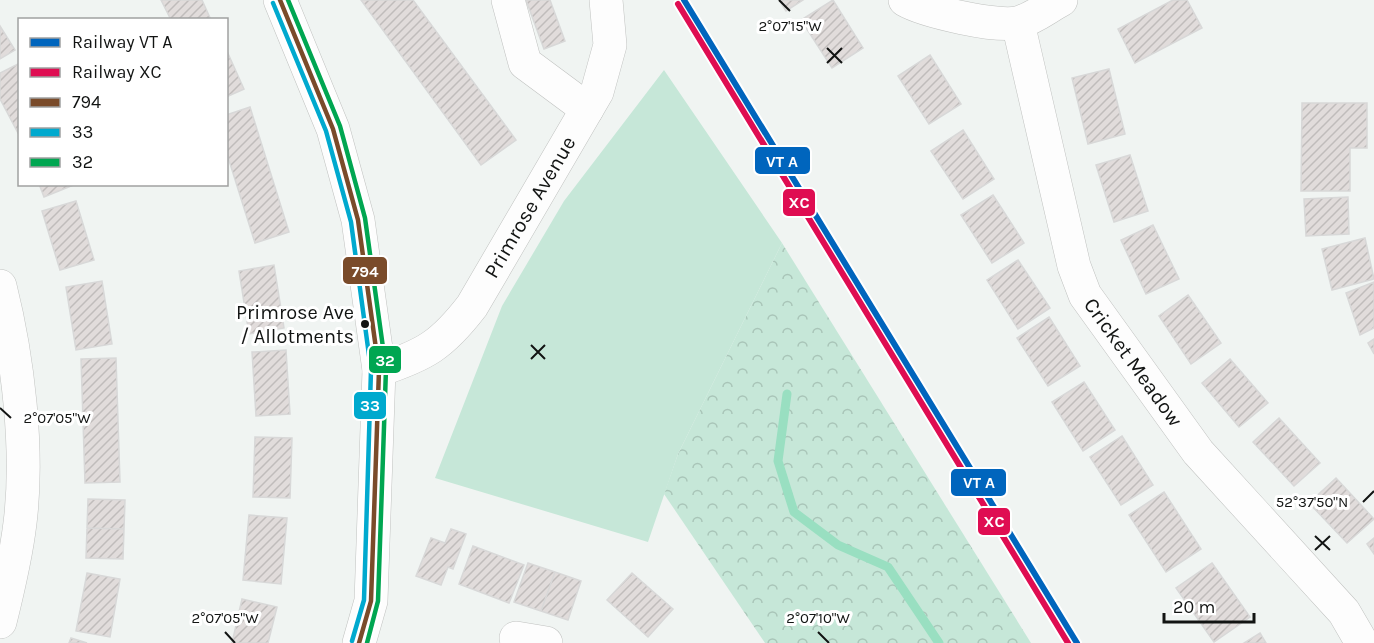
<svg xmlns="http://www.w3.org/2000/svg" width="1374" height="643" viewBox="0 0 1374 643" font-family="Karla,sans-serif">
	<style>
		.park { fill: url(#park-crowns) }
		.garden { fill: #c6e7d8 }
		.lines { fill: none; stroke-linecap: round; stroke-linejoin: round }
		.stream { stroke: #99dfc1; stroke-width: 9 }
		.building { fill: url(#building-hatch); stroke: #d8d8d8; stroke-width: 1.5 }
		.minor-casing { stroke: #c0c2c0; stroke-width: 34 }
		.minor { stroke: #fdfdfd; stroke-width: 33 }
		.bus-1-casing { stroke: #fff; stroke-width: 9 }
		.bus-2-casing { stroke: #fff; stroke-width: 9 }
		.bus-3-casing { stroke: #fff; stroke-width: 9 }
		.bus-1 { stroke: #7a4b2a; stroke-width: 4.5 }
		.bus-2 { stroke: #00a9ce; stroke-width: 4.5 }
		.bus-3 { stroke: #00a651; stroke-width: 4.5 }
		.rail-1-casing { stroke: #fff; stroke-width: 10 }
		.rail-2-casing { stroke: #fff; stroke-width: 10 }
		.rail-1 { stroke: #0065bd; stroke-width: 6 }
		.rail-2 { stroke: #df0d52; stroke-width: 6 }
		.ticks { fill: none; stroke: #121413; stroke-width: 2 }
		.bus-dot { fill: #121413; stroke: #fff; stroke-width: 2 }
		.labels { text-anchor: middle; stroke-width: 6; stroke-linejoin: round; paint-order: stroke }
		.bus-label { font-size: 20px; fill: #121413; stroke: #fff; text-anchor: end }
		.street-label { font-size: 21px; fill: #121413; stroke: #fff }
		.ticks-label { font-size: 15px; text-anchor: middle; fill: #121413; stroke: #fff; stroke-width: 6; stroke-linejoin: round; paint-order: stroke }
		.line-badge { stroke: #fff; stroke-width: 2 }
		.badge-label { font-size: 16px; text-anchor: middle; font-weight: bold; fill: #fff }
	</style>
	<defs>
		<pattern id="park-crowns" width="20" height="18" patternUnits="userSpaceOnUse" patternTransform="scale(1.5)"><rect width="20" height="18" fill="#c6e7d8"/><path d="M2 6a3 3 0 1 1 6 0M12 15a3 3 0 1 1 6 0" fill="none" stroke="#a9c5b8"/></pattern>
		<pattern id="building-hatch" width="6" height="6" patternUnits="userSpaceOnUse" patternTransform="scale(1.5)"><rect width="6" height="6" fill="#e1dcdb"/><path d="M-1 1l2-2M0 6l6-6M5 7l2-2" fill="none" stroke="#c0bcbb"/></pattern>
	</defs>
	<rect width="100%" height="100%" fill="#f0f4f2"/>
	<path class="park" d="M782 243 1031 643H765L664 494 678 454Z"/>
	<path class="garden" d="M664 70 782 243 678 454 648 542 435 478 502 306 564 201Z"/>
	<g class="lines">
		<path class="stream" d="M787 394 778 461 794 512 838 545 888 567 939 643"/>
	</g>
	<path class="building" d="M161 0H202L211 20H171Z
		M361 0H413L516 140 481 165Z
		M526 0H550L565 41 544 49Z
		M779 0H803L786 11Z
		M833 0 863 48 832 68 801 20Z
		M1173 0H1187L1202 28 1135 63 1118 29Z
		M0 26 15 50 0 59Z
		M226 49 244 89 226 97Z
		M930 55 961 104 929 124 898 76Z
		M20 63V132L18 133 0 99V73Z
		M1109 69 1125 134 1088 144 1072 78Z
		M1302 103H1367V148H1350V191H1301Z
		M250 107 289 232 255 243 226 151V115Z
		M963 130 994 179 963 199 931 151Z
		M1130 155 1148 211 1114 222 1096 165Z
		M39 184H76L44 197Z
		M993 195 1024 243 992 263 961 215Z
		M1348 197 1349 234 1306 236 1304 199Z
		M76 201 94 260 60 270 42 211Z
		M1153 225 1179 279 1146 294 1121 240Z
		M1365 238 1374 279 1332 290 1322 249Z
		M1018 260 1050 308 1018 329 987 280Z
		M274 265 284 328 249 334 239 271Z
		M102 281 112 344 76 350 66 287Z
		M1374 282V328L1360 335 1346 293Z
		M1188 295 1221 343 1191 364 1159 316Z
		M1049 317 1080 366 1048 386 1017 338Z
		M1374 339V354L1368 343Z
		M286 350 290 414 256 416 252 352Z
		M116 358 120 482 85 483 81 359Z
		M1230 359 1268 403 1239 427 1202 383Z
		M1084 382 1115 430 1083 451 1052 402Z
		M1279 418 1320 463 1294 486 1253 442Z
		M1122 436 1153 485 1121 505 1090 457Z
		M255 437 292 438 290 498 253 497Z
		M1336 478 1374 519 1347 543 1309 503Z
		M1164 492 1201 549 1166 572 1129 515Z
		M88 499 125 500 124 529 87 528Z
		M249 515 287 518 281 584 243 580Z
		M87 528 124 529 123 559 86 558Z
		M451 529 466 534 453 569 448 567 441 585 416 576 431 538 445 543Z
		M1374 538V554L1367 544Z
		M473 546 524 565 509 603 459 584Z
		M528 563 555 572 541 611 514 602Z
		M1212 563 1250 617 1214 642 1176 588Z
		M555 572 581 581 568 620 541 611Z
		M87 573 120 579 110 637 76 631Z
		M632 573 673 609 648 637 607 600Z
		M242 599 277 607 268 643H232Z
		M1260 633 1266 643H1244Z
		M71 638 87 643H69Z"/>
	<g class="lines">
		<g class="minor-casing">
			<g id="minor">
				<path d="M280 0 333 129 358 220 379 370 371 601 359 643"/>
				<path d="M508 0 525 63 587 109"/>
				<path d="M905 0C924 11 1000 29 1020 22 1034 18 1048 7 1061 0"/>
				<path id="s1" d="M1018 23 1074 266 1085 295 1198 452 1344 612 1362 643"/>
				<path d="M0 286C18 358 29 450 20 523 16 557 8 590 0 622"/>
				<path id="s2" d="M379 370C425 355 442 345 472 306L597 92 610 45 606 0"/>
				<path d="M516 638 546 643"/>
			</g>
		</g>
		<use href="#minor" class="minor"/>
		<g class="bus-1-casing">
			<path id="bus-1" d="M280 0 333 129 358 220 379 370 371 601 359 643"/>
		</g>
		<g class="bus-2-casing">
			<path id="bus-2" d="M273 3 326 131 351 222 371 370 364 600 352 641"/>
		</g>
		<g class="bus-3-casing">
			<path id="bus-3" d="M288 0 340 126 365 218 386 369 378 601 367 643"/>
		</g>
		<use href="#bus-1" class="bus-1"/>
		<use href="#bus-2" class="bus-2"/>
		<use href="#bus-3" class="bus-3"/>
		<g class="rail-1-casing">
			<path id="rail-1" d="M684 0 1077 643"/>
		</g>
		<g class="rail-2-casing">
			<path id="rail-2" d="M678 4 1068 643"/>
		</g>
		<use href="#rail-1" class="rail-1"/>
		<use href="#rail-2" class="rail-2"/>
	</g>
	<path class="ticks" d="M779 0 790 11M827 48 842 63M827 63 842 48M531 345 545 359M531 359 545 345M0 408 11 418M1363 502 1374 491M1315 536 1330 550M1315 550 1330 536M225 632 235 643M818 632 829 643"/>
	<circle class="bus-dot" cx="365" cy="324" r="5"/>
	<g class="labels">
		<g class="bus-label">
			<text x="354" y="319">Primrose Ave<tspan x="354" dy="24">/ Allotments</tspan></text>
		</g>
		<g class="street-label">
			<text dy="7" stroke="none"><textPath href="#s2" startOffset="230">Primrose Avenue</textPath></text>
			<text dy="7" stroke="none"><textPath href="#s1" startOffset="363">Cricket Meadow</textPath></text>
		</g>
	</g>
	<g class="ticks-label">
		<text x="790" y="31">2°07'15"W</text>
		<text x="57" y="423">2°07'05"W</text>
		<text x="1312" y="507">52°37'50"N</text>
		<text x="225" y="623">2°07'05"W</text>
		<text x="818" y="623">2°07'10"W</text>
	</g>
	<g class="line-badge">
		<rect x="754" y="146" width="57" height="29" rx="6" fill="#0065bd"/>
		<rect x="782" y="188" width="34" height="29" rx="6" fill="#df0d52"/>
		<rect x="342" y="256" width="46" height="29" rx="6" fill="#7a4b2a"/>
		<rect x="368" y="345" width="34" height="29" rx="6" fill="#00a651"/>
		<rect x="353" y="391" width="34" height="29" rx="6" fill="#00a9ce"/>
		<rect x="950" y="468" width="57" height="29" rx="6" fill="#0065bd"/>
		<rect x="977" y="507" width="34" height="29" rx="6" fill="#df0d52"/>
	</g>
	<g class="badge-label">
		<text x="782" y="167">VT A</text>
		<text x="799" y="208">XC</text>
		<text x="365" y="277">794</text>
		<text x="385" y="366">32</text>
		<text x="370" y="411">33</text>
		<text x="979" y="488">VT A</text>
		<text x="994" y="527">XC</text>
	</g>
	<rect x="18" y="18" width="210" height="168" fill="#ffffff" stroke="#a0a1a1" stroke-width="1.5"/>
	<rect x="30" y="38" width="30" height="9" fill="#0065bd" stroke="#a0a1a1" stroke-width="1.5"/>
	<text x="72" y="48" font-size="18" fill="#121413">Railway VT A</text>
	<rect x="30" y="68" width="30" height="9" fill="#df0d52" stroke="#a0a1a1" stroke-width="1.5"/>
	<text x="72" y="78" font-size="18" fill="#121413">Railway XC</text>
	<rect x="30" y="98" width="30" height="9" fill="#7a4b2a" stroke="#a0a1a1" stroke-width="1.5"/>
	<text x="72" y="108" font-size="18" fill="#121413">794</text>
	<rect x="30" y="128" width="30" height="9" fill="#00a9ce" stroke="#a0a1a1" stroke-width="1.5"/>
	<text x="72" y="138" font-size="18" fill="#121413">33</text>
	<rect x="30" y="158" width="30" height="9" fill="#00a651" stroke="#a0a1a1" stroke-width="1.5"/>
	<text x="72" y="168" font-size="18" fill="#121413">32</text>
	<path d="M1164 613v9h90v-9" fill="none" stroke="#121413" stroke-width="3"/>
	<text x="1173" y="613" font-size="18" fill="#121413" stroke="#ffffff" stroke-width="4.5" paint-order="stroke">20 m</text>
</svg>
